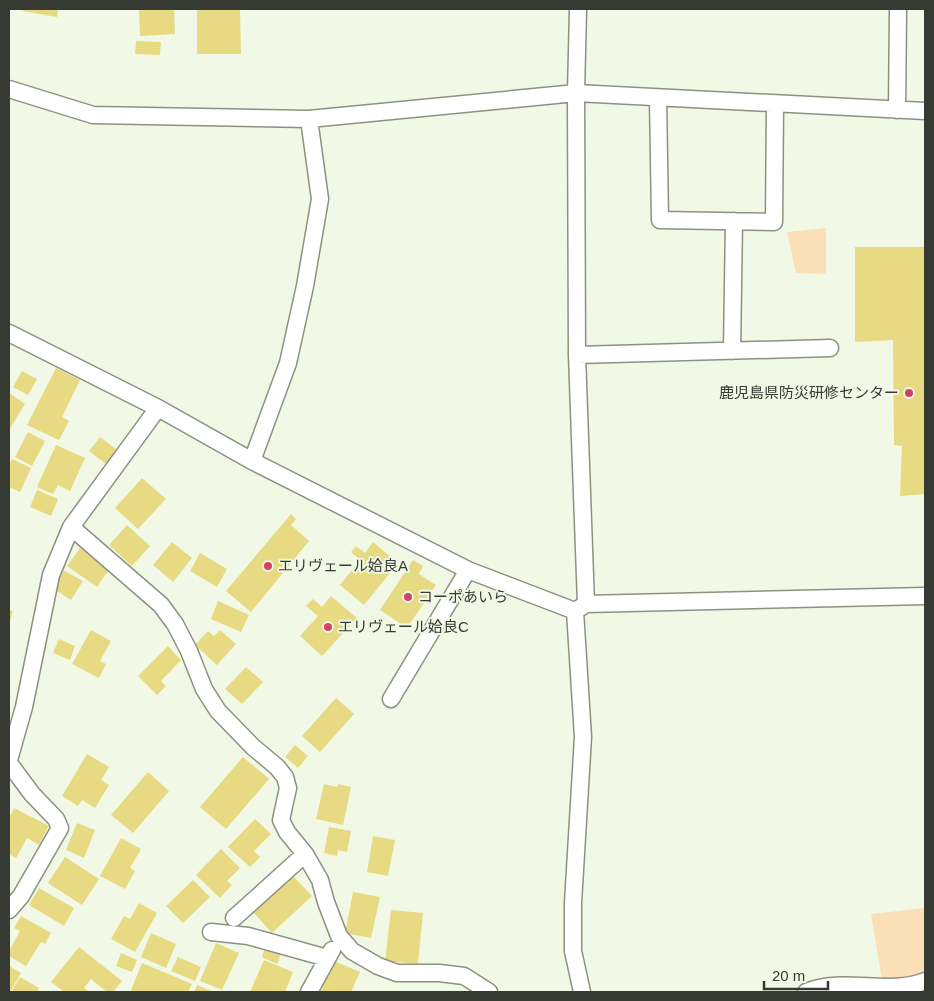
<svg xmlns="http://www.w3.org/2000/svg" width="934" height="1001" viewBox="0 0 934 1001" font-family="Helvetica,'Noto Sans JP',sans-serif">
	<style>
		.green { fill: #fbdfb6 }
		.building { fill: #e7da82 }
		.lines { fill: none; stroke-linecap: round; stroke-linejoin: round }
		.minor-casing { stroke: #8c9281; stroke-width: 19 }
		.minor { stroke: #fff; stroke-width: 16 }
		.poi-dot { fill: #d14263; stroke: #f1f8e5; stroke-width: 2 }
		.labels { text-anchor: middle; stroke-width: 4; stroke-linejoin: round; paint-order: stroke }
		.poi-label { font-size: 15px; fill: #373a33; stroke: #f1f8e5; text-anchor: start }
	</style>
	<rect width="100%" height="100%" fill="#f1f8e5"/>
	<path class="green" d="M826 228V274L796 273 787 232Z
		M925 908V992H884L871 914Z"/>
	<path class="building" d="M23 9H58L57 17 23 11Z
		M139 9H174L175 34 140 36Z
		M197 9H240L241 54H197Z
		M136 41 161 42 160 55 135 54Z
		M855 247H925V494L900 496 902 446 894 445 893 340 855 342Z
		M56 368 80 380 62 417 69 421 59 440 27 425Z
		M22 371 37 379 28 395 13 387Z
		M9 393 25 404 9 430Z
		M28 432 45 441 32 466 15 457Z
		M100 437 117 450 106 464 89 451Z
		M56 445 85 458 70 491 58 485 53 494 37 487Z
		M12 459 31 468 20 492 9 487V466Z
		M142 478 166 499 138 529 115 508Z
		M37 490 58 499 51 516 30 507Z
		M291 514 296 519 291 525 309 541 251 612 226 591Z
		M127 525 150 546 132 566 109 545Z
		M172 542 192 558 173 582 153 565Z
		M373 542 398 563 364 605 340 585 360 560 351 552 356 546 365 553Z
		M80 548 110 568 97 587 67 566Z
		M200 553 227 569 217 587 190 571Z
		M413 560 423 566 419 574 436 585 407 628 380 610Z
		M63 570 83 581 71 600 52 588Z
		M331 596 357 618 322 656 300 636 318 616 306 606 313 599 322 607Z
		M218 601 249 615 241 632 211 619Z
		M9 610 13 611 9 624Z
		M91 630 111 641 100 661 106 664 99 678 72 664Z
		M220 630 236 644 217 665 195 645 208 631 214 636Z
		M59 639 75 646 70 660 53 653Z
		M168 646 181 660 161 681 166 686 157 695 138 676Z
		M246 667 263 682 242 704 225 689Z
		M336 698 354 714 320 752 302 736Z
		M295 745 308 756 298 768 285 757Z
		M87 754 109 767 101 780 109 785 95 808 82 800 78 806 62 796Z
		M243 757 269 779 226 829 200 807Z
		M148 772 169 791 133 833 111 815Z
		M324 784 337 787 338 784 351 787 343 825 316 819Z
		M14 808 49 826 39 845 27 838 16 858 9 854V818Z
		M255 819 271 834 254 851 260 857 250 867 228 847Z
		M77 823 95 830 84 858 66 850Z
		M329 827 351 831 347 852 338 850 337 856 324 853Z
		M373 836 395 840 388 876 367 872Z
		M121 838 141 849 130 868 135 871 125 889 100 876Z
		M221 849 240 868 227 881 232 885 220 898 196 875Z
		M65 857 99 879 82 905 48 883Z
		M293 876 312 896 272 933 253 912Z
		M193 880 210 897 183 923 166 906Z
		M39 888 74 908 64 926 29 905Z
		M353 892 380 897 371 938 345 933Z
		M139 903 157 913 135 952 111 939 124 916 130 919Z
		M391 910 423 913 418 964 385 961Z
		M21 916 51 933 45 944 41 942 26 966 9 956V951L20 931 14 928Z
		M151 933 176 944 166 968 141 957Z
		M216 943 239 953 222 990 200 981Z
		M79 947 122 981 113 992H107L91 979 84 988 90 992H64L51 982Z
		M265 948 281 954 277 964 262 957Z
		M121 953 137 960 132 972 116 966Z
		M178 957 201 967 195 981 171 971Z
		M264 960 293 972 285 992H250Z
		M334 961 360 972 351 992H321Z
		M142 963 192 984 188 992H153L150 991 149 992H136L131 990Z
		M9 966 21 973 10 992H9Z
		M20 977 39 988 37 992H11Z
		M197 985 214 992H194Z"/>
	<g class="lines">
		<g class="minor-casing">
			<path id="minor" d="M9 89 93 115 309 119 576 93 925 111
				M658 98 660 220 774 222 775 104
				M897 110 898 9
				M9 333 158 408 252 461 468 570 575 611
				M732 351 734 221
				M577 355 830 348
				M252 461 288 363 305 286 320 199 309 119
				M71 527 161 605 175 624 189 651 204 689 218 711 253 747 277 767 285 777 288 788 281 820 287 832 305 854 320 880 326 902 339 936 352 951 378 966 397 973H439L464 976 489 992
				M586 604 925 596
				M575 611 586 604 577 355 576 93 578 9
				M575 611 583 737 573 903V951L582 992
				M391 699 468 570
				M9 760 24 707 51 575 71 527 158 408
				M9 763 32 794 56 819 60 828 21 896 9 910
				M234 918 305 854
				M211 932 248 936 327 958
				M309 992 332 950
				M806 992C844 976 888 996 925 981"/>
		</g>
		<use href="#minor" class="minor"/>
	</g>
	<g class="poi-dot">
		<circle cx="909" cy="393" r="5"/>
		<circle cx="268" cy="566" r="5"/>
		<circle cx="408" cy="597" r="5"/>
		<circle cx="328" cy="627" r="5"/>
	</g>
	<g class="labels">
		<g class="poi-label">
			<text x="899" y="398" text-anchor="end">鹿児島県防災研修センター</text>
			<text x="278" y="571">エリヴェール姶良A</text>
			<text x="418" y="602">コーポあいら</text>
			<text x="338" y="632">エリヴェール姶良C</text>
		</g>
	</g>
	<rect width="934" height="1001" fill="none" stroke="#373a33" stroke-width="20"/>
	<path d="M764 981v8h64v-8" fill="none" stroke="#373a33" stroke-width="2.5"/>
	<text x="772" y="981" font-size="15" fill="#373a33" stroke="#f1f8e5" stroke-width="4" paint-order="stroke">20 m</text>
</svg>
